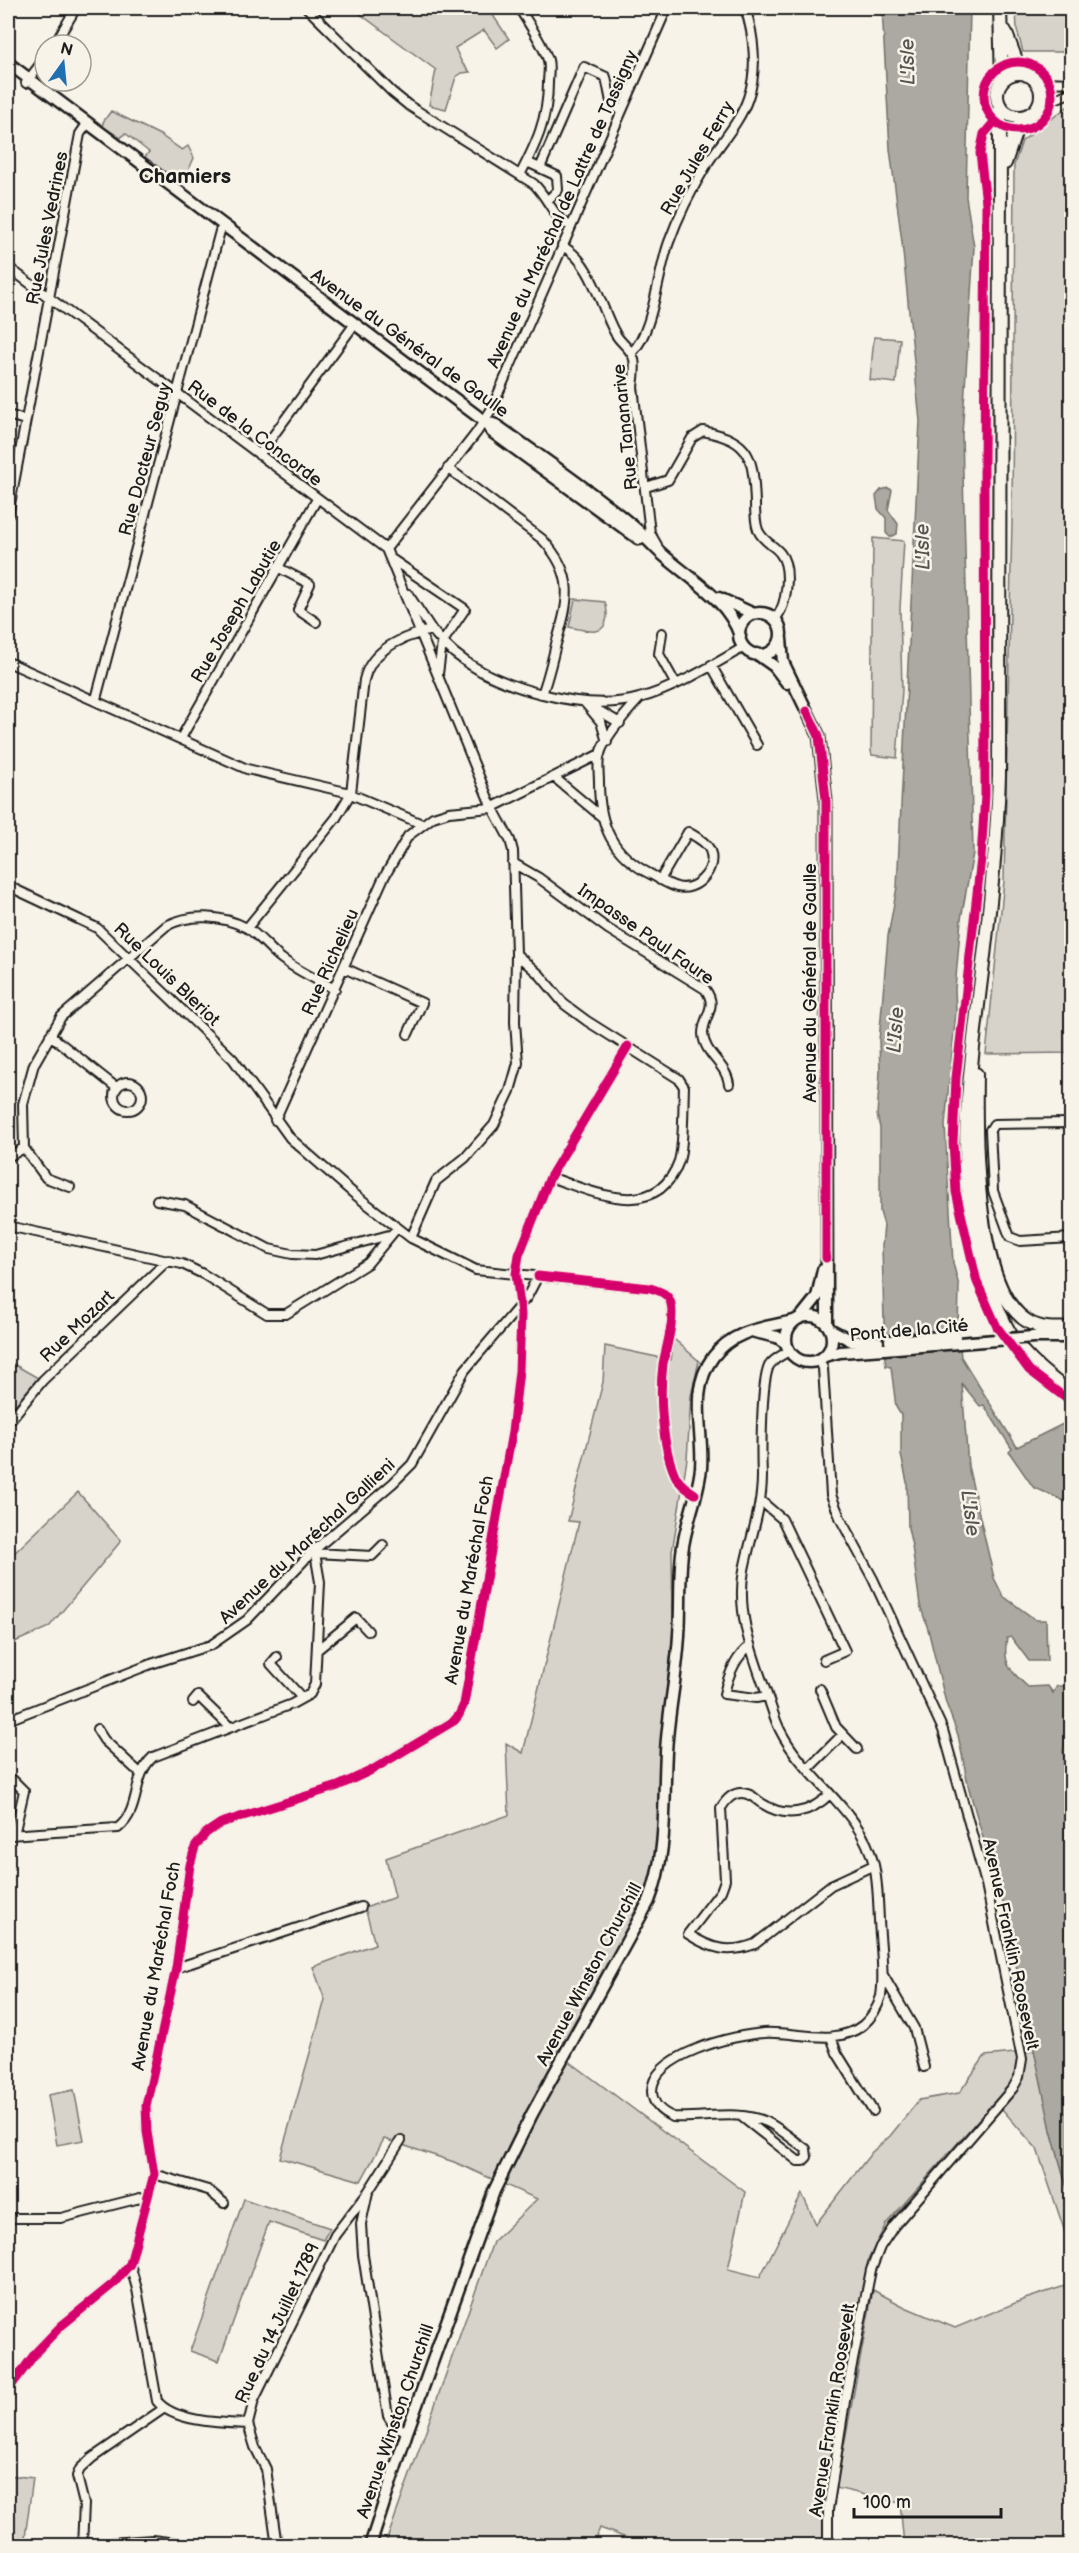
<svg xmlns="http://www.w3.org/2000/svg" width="1079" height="2553" viewBox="0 0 1079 2553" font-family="'Balsamiq Sans',sans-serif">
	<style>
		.green { fill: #d7d3cb; stroke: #7a7874; stroke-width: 1.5 }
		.water { fill: #aca9a2; stroke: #72716c; stroke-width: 1.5 }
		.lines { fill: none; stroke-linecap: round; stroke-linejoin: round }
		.street-casing { stroke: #1c1c1c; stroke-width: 12 }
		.secondary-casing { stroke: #1c1c1c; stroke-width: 15 }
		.primary-casing { stroke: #1c1c1c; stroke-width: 16 }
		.street { stroke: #f7f3e8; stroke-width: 8 }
		.secondary { stroke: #f7f3e8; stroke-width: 10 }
		.primary { stroke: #f7f3e8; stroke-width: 12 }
		.secondary-bridge-casing { stroke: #1c1c1c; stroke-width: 15; stroke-linecap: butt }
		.secondary-bridge { stroke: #f7f3e8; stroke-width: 10 }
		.cycleway-casing { stroke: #f7f3e8; stroke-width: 13 }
		.cycleway { stroke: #d6006c; stroke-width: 9 }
		.labels { text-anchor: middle; stroke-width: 5; stroke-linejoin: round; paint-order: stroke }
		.street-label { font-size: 18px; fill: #1c1c1c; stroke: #f7f3e8 }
		.water-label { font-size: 20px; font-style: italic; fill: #565452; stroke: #f7f3e8 }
		.quarter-label { font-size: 21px; font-weight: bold; fill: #1c1c1c; stroke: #f7f3e8 }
	</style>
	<rect width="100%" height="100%" fill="#f7f3e8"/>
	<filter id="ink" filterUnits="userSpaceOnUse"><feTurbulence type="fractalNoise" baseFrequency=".0167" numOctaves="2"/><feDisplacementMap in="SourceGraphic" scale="12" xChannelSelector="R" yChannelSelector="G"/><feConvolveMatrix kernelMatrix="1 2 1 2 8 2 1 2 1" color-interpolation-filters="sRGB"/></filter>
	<g filter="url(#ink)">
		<path class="green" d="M352 8H488L509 39 497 48 484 30 455 48 462 63 470 72 462 73 456 77 446 109 429 105 436 70Z
			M1016 8H1071V52H1023L1017 30Z
			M1071 104V1053L986 1054 1004 881 1012 521 1014 165 1022 141Z
			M111 111 160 135 182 150 188 146 194 158 185 178 179 182 145 157 149 152 125 133 121 138 103 127V122Z
			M874 337 900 339 896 383 870 380Z
			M873 538 904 541 900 608 902 690 897 758 872 755 871 751Z
			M575 599 605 602C607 607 607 610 607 616 605 639 586 630 569 627Z
			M674 1339 699 1361 691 1396 687 1459 672 1552 673 1633 660 1755 658 1848 652 1878 613 1955 557 2052 745 2192 728 2269 760 2277 802 2194 816 2224 872 2152 890 2136 919 2100 959 2093 985 2056 1034 2051 1047 2101 1051 2130 1071 2202V2250L1037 2149 1002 2109 993 2103 886 2224 868 2260 823 2505V2545H645L600 2528 593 2545H385L493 2242 537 2199 454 2162 384 2139 361 2181 280 2158 325 2000 313 1967 375 1944 365 1908 395 1897 386 1858 509 1815 506 1743 523 1753 579 1522 568 1521 603 1382 605 1346 671 1360Z
			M8 1361 38 1378 8 1413Z
			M78 1492 121 1541 49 1627 8 1645V1559Z
			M74 2090 84 2140 57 2145 48 2095Z
			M244 2199 330 2228 323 2240 269 2222 219 2361 190 2351Z
			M1071 2284V2545H904L900 2503 836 2488 873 2290 905 2307 955 2328 1025 2299Z
			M8 2475 33 2478 24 2545H8Z"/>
		<path class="water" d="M882 8H970L966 197 974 247 962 435 973 853 961 919 955 989 956 1012 945 1125 953 1263 959 1286 958 1330 961 1357 1017 1447 1071 1420V1504L1033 1487 1009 1452 1012 1449 984 1405 980 1406 962 1384 968 1466 994 1578 1003 1596 1036 1620H1046L1047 1661H1029L1011 1637 1007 1638C1002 1663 1010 1671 1028 1687L1048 1686 1053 1693 1057 1686H1065L1071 1710V1733L1066 1739 1063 1750 1072 1828 1071 2202 1051 2130 993 1856 986 1848 969 1789 958 1735 946 1703 928 1629 920 1605 912 1546 908 1528 907 1482 901 1455V1415L896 1407 891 1367 886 1366 885 1359 882 1246 884 1225 880 1212V1128L877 1115 880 1072 879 1041 888 936 897 887 920 421 902 242 890 149Z
			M888 488 892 490 888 510 898 524 897 534 890 537 886 533V518L878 509 876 496 881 490Z"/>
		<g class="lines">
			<g class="street-casing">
				<path id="street" d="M307 8 392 92 408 105 534 184C548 198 553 217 570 226
					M519 8C529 24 542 42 548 60 550 67 548 76 548 83 548 119 536 144 520 175
					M54 45 76 8
					M1032 77 1045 82 1072 83
					M26 83 45 58
					M1038 106 1072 92
					M527 162 557 176 558 190 547 201
					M540 168 584 67 606 77 611 102 621 111
					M562 246C592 261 600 306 615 333 620 343 631 348 634 359 636 369 634 378 633 387L650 533 657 545
					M8 267 386 549 490 803 510 840 513 851 516 954 540 975 564 1004 587 1021 679 1079 684 1087C683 1106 684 1145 679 1161 657 1223 593 1192 550 1177
					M631 353C653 335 658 271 669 242 679 214 692 189 707 164 721 142 740 122 748 98 758 70 754 34 745 8
					M8 415 25 420
					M259 455 354 325
					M448 468 542 539C576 575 569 600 556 644 552 661 548 678 542 694 573 702 607 707 639 698 672 690 715 664 744 647
					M646 487 668 480 692 438 703 431C752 441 753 457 755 503 755 512 755 522 758 530 763 542 773 544 780 553 792 568 787 606 775 619
					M8 515 80 134 87 124
					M386 549 477 432 491 410 667 8
					M390 558 465 609 442 643 438 674
					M277 567 310 584 298 610 316 622
					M408 594 432 630
					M662 633 659 654 675 683
					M8 662 247 769 346 792 422 824
					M711 665 757 745
					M640 698C628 711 604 738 600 754 597 762 599 774 599 782 599 826 612 855 652 875 660 879 669 885 677 887 695 892 715 872 711 854 709 843 696 837 688 832L660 880
					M96 699 220 231 224 227
					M585 703 601 722 607 742
					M589 705 620 723
					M181 738 317 499
					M555 778 603 818
					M513 863 539 878 608 929 705 989C719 1008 703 1015 703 1034 704 1054 727 1065 729 1084
					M8 886 97 928 233 1059 290 1138 353 1193 411 1238 476 1270 650 1288C660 1291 669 1294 671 1304 675 1319 666 1348 663 1364 659 1395 662 1446 675 1475 679 1484 687 1489 695 1494
					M247 928 336 818 351 793 364 680C371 649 404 636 432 630 460 666 499 683 542 694
					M344 968 422 1003 408 1034
					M50 1035 117 1088
					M114 1096a14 14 0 1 1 28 0a14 14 0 1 1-28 0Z
					M275 1120 383 879 408 836 433 817 449 812 491 808 600 754
					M1072 1123 994 1124 990 1130 993 1191 1010 1237 1020 1241 1072 1238
					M8 1157 24 1148
					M70 1187 46 1178 24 1148 23 1104 34 1064 61 1017 166 926C190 913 222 915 247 928 260 936 270 950 282 959 298 971 317 980 335 989
					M157 1200 185 1205 269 1249 292 1254 315 1255 389 1235
					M8 1226 182 1264 203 1274 267 1314H286L368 1263 397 1228
					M411 1238 436 1181 465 1158 494 1125 510 1091 518 1063 515 1022 516 954
					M819 1360 823 1368 831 1495 841 1520 873 1579 943 1730 986 1884 1022 2059 1019 2077 1013 2088 894 2226 880 2247 871 2270 846 2395 828 2510V2546
					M11 1419 43 1380 168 1260
					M761 1501 782 1519 845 1651 824 1660
					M315 1553 372 1556 383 1545
					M750 1646C735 1657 728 1676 724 1694L756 1698 767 1696
					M317 1650 356 1618 368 1631
					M277 1657 271 1664 302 1698
					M820 1689 836 1727 857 1749
					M193 1702 198 1696 230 1727
					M8 1720 151 1664 211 1645 247 1620 313 1551 393 1483 412 1464 465 1370 527 1297 538 1276
					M97 1729 104 1740 141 1774
					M808 1769 842 1735
					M13 1780 24 1791 14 1835
					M830 1794C811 1813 786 1819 763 1804 757 1801 753 1795 747 1794 735 1790 727 1798 721 1808L725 1880 721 1891 688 1934C711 1949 729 1954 755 1944L831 1885 874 1865
					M8 1835 118 1828C142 1809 131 1777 153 1757L292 1704 310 1694 315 1684 320 1582 315 1553 313 1551
					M176 1968 361 1907
					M883 1975 914 2028 924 2067
					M831 2037 837 2053 873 2111
					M742 2117 798 2161H803L807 2157 806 2149C793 2140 781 2129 767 2122 737 2109 704 2119 673 2117 661 2112 653 2105 652 2092 651 2054 735 2035 764 2033 796 2031 836 2047 863 2025 871 2018 878 2007 881 1996 885 1972 880 1945 879 1920 878 1902 878 1883 874 1865 861 1809 805 1780 780 1730 774 1718 771 1705 766 1692 752 1653 736 1612 744 1570 750 1538 762 1509 762 1476 761 1454 761 1383 769 1366 773 1359 782 1355 789 1351
					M401 2140 368 2192 361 2224 363 2255 388 2416 393 2424 407 2432
					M154 2174 208 2190 224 2203
					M8 2218H61L148 2196
					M130 2264 137 2289 157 2401C173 2422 223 2423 248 2424
					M8 2390 37 2351 61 2326 114 2283 130 2264 154 2174 147 2132 146 2106 176 1968 190 1865 195 1847 206 1833 221 1823 338 1786 372 1770 454 1721 459 1715 464 1704 512 1432 519 1371 521 1314 516 1274 519 1255 550 1177 628 1046
					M82 2545 152 2540 200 2546
					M82 2546 84 2504 77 2476 80 2469 92 2458 163 2409
					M277 2546 266 2469 255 2447 248 2424 254 2400 335 2235 368 2192"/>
			</g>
			<g class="secondary-casing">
				<path id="secondary" d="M8 63 484 421 496 425C541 457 587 488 629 523 641 532 651 544 662 554 690 579 728 599 740 636
					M485 422 492 432 639 539
					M719 598 754 614
					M739 634a21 21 0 1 1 42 0a21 21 0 1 1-42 0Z
					M781 639 783 662 819 736 826 800 827 1324
					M757 654 774 666 787 683
					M786 1339a23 23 0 1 1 46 0a23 23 0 1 1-46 0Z
					M801 1317 817 1297 823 1270
					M831 1330 852 1341 878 1342
					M755 1332 777 1337 786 1343
					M1033 1337H1072
					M825 1356 840 1352 884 1349
					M370 2546 407 2432 494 2191 532 2114 649 1901C668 1853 663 1803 666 1752 668 1713 677 1674 679 1635 681 1607 679 1580 682 1553 685 1524 698 1497 701 1468 704 1431 688 1391 713 1357 733 1330 763 1328 794 1321"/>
			</g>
			<g class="primary-casing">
				<path id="primary" d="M1000 8 1002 81
					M1005 31 1018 65 1027 75
					M997 95a22 22 0 1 1 44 0a22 22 0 1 1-44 0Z
					M1000 106 999 776C997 847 989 918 980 988 968 1093 953 1176 987 1280 996 1305 1006 1332 1023 1352 1037 1368 1054 1381 1072 1394
					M1005 163 1016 130 1029 115
					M976 1074C975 1132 974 1288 1027 1321 1040 1330 1056 1329 1072 1328"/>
			</g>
			<use href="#street" class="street"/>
			<use href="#secondary" class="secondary"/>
			<use href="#primary" class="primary"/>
			<g class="secondary-bridge-casing">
				<path id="secondary-bridge" d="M890 1341 955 1336
					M884 1349 1033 1337"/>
			</g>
			<use href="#secondary-bridge" class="secondary-bridge"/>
			<g class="cycleway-casing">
				<path id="cycleway" d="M984 96a34 34 0 1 1 68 0a34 34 0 1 1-68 0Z
					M995 121 984 134 980 153 986 203 984 465 985 795 981 858 956 1078 953 1143 956 1192 977 1282 997 1327 1029 1370 1072 1403
					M807 711 819 736 826 800V1258
					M538 1276 650 1288C660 1291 669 1294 671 1304 675 1319 666 1348 663 1364 659 1395 662 1446 675 1475 679 1484 687 1489 695 1494
					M8 2390 37 2351 61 2326 114 2283 130 2264 154 2174 147 2132 146 2106 176 1968 190 1865 195 1847 206 1833 221 1823 338 1786 372 1770 454 1721 459 1715 464 1704 512 1432 519 1371 521 1314 516 1274 519 1255 550 1177 628 1046"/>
			</g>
			<use href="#cycleway" class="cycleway"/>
		</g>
	</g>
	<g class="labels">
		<g class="street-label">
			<text transform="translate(697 158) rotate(-60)" y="6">Rue Jules Ferry</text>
			<text transform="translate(562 209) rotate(-66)" y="6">Avenue du Maréchal de Lattre de Tassigny</text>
			<text transform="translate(47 228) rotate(-79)" y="6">Rue Jules Vedrines</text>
			<text transform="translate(410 343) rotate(36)" y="6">Avenue du Général de Gaulle</text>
			<text transform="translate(625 427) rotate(-96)" y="6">Rue Tananarive</text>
			<text transform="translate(255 433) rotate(37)" y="6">Rue de la Concorde</text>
			<text transform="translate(145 459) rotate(-75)" y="6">Rue Docteur Seguy</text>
			<text transform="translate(236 611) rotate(-60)" y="6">Rue Joseph Labutie</text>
			<text transform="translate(646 934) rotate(35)" y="6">Impasse Paul Faure</text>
			<text transform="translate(330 962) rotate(-66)" y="6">Rue Richelieu</text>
			<text transform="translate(167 974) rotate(44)" y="6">Rue Louis Bleriot</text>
			<text transform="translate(810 983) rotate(-90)" y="6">Avenue du Général de Gaulle</text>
			<text transform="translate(77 1326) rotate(-44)" y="6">Rue Mozart</text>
			<text transform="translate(909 1330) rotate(-5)" y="6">Pont de la Cité</text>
			<text transform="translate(307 1541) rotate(-43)" y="6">Avenue du Maréchal Gallieni</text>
			<text transform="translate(469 1580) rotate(-80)" y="6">Avenue du Maréchal Foch</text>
			<text transform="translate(1011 1944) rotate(78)" y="6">Avenue Franklin Roosevelt</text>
			<text transform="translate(156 1966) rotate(-80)" y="6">Avenue du Maréchal Foch</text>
			<text transform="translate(589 1974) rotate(-62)" y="6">Avenue Winston Churchill</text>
			<text transform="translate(277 2323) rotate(-65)" y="6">Rue du 14 Juillet 1789</text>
			<text transform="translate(832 2410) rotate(-81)" y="6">Avenue Franklin Roosevelt</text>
			<text transform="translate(395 2421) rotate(-71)" y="6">Avenue Winston Churchill</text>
		</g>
		<g class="water-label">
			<text transform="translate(907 62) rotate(-91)" y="7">L'Isle</text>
			<text transform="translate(922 547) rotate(-91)" y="7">L'Isle</text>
			<text transform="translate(895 1030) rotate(-86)" y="7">L'Isle</text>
			<text transform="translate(971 1513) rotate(83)" y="7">L'Isle</text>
		</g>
		<g class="quarter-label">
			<text x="185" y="183">Chamiers</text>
		</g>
	</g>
	<rect width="1079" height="2553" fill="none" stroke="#f7f3e8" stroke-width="30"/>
	<rect x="15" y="15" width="1049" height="2523" fill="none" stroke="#1c1c1c" stroke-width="2" filter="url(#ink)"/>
	<g transform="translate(63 63) rotate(15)"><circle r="28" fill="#f7f3e8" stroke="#9f9d96" stroke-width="1.5"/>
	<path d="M0-4.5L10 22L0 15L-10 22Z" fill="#1f6fb2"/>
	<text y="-9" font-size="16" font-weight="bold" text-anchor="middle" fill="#1c1c1c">N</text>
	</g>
	<path d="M854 2508v9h147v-9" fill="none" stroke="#1c1c1c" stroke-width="3"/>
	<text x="863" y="2508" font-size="18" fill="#1c1c1c" stroke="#f7f3e8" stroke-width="4.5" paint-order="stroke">100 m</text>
</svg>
